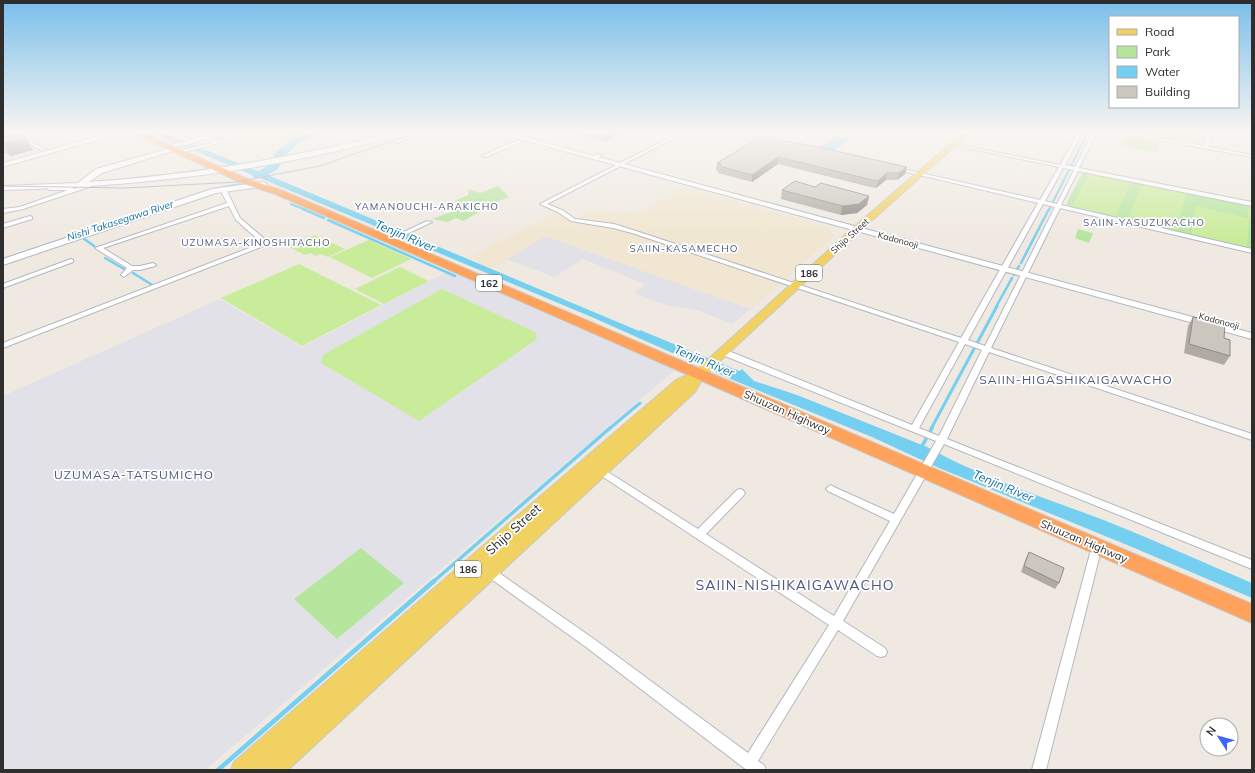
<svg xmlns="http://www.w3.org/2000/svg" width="1255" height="773" viewBox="0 0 1255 773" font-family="Mulish,sans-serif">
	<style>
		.industrial { fill: #e3e1e8 }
		.education { fill: #f0e6d1 }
		.green { fill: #b6e59e }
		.pitch { fill: #c9ec9a }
		.water { fill: #75cff0 }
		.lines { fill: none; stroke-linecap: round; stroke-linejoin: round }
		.stream-far4 { stroke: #75cff0; stroke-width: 2 }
		.stream-far3 { stroke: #75cff0; stroke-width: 2.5 }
		.stream-far2 { stroke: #75cff0; stroke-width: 3 }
		.stream-far1 { stroke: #75cff0; stroke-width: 3.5 }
		.stream { stroke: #75cff0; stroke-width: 4.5 }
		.river { fill: #75cff0; fill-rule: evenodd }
		.street-casing { stroke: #b4b7c1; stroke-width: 2 }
		.secondary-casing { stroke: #b4b7c1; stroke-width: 2 }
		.primary-casing { stroke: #c9c9c9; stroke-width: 2 }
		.highway-casing { stroke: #c9c9c9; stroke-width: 2 }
		.street { fill: #fff; fill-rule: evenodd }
		.secondary { fill: #fff; fill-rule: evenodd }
		.primary { fill: #f2d163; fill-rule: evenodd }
		.highway { fill: #ffa35c; fill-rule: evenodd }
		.tram { stroke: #a3a6b8; stroke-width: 1 }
		.wall { fill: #afaba4 }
		.shaded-wall { fill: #8e8b86 }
		.building { fill: #cbc7bf; stroke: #8e8b86 }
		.labels { text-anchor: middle; stroke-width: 3.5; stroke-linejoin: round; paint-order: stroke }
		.far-street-label { font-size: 9px; fill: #2e2e2e; stroke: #fff }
		.far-neighbourhood-label { font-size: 10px; letter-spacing: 1px; fill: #4d5680; stroke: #fff }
		.far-water-label { font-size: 10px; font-style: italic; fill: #0d6fa3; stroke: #fff }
		.shield { fill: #fff; stroke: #6d6d6d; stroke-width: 1 }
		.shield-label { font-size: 10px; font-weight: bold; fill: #2e2e2e }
		.street-label { font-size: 11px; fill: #2e2e2e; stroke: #fff }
		.water-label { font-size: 12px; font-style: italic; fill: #0d6fa3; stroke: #fff }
		.neighbourhood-label { font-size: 12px; letter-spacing: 1px; fill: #4d5680; stroke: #fff }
		.near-street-label { font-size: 13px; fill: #2e2e2e; stroke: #fff }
		.near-neighbourhood-label { font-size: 14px; letter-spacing: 1px; fill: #4d5680; stroke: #fff }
	</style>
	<rect width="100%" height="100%" fill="#efe9e1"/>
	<path class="industrial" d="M3 132H55L73 140 48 147 28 139 3 145Z
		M545 236 708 294 710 293 751 309 732 324 700 311 666 305 634 293 645 284 583 259 554 277 507 259Z
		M449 271 675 370 205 770H3V396L220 299 302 347Z"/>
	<path class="education" d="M230 132H315L290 142 286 140 265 147Z
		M727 132H781L768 141Z
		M1123 132H1206L1203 144 1198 145Z
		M684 187 828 227 834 236 751 309 545 236 493 268 469 258 558 211 570 221 594 210 623 213 643 210Z"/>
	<path class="green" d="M1126 134 1160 140 1158 152 1122 146Z
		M1083 172 1252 205V249L1070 206 1066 204Z
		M498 186 509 197 486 206 487 208 463 221 456 218 448 222 432 219 465 207 454 201 468 195 469 189 480 193Z
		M1078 229 1093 233 1089 243 1075 238Z
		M361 548 404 583 337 639 294 599Z"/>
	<path class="pitch" d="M1142 132H1197L1193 141Z
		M1089 173 1131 182 1116 216 1072 206Z
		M1142 184 1186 193 1177 230 1128 219Z
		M1196 206 1248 218 1249 206H1252V220L1249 219 1247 247 1191 234Z
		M315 235 345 249 328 257 321 254 316 256 310 253 305 255 287 246Z
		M369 240 411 259 372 278 330 257Z
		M299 264 381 305 302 346 221 298Z
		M400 267 429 281 384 304 355 289Z
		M442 289 535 332 537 339 419 421 321 363 323 355Z"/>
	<path class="water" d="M150 132H161L263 173 639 331 640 330 734 369 740 371 742 369 754 381 797 395 927 447C981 477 1042 497 1101 519 1152 539 1202 562 1252 583V598L1132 547 939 468 872 437 733 380 594 318Z
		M837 135 851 138 833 151 818 148Z
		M240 183 238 185 214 189 3 260V258L212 188Z"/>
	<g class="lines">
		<path class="stream-far4" d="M291 204 306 210
			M1049 210 1088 132"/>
		<path class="stream-far3" d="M303 209 324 218
			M328 220 455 276
			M83 238 94 246
			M105 258 124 269
			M1021 263 1049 209
			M133 273 154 286
			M1014 275 1019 266
			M996 307 1012 278"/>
		<path class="stream-far2" d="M609 429 640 403
			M931 429 997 306"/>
		<path class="stream-far1" d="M921 448 932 428
			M433 582 610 428"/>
		<path class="stream" d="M218 770 434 581"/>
		<path class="river" d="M309 132H324L299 143 284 156 278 169 262 178H254L252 175 269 165 275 153 291 139Z"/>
		<g class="street-casing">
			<path id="street" d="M166 132H172L191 140 205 136 217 141 226 139 212 132C224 132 226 139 239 136L241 137 185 152 183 151V150L212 143 205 139 194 142V143L174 147H172V145L186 141Z
				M418 132H424L398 143 394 142Z
				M655 132H663L675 135 680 132H686L547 204 562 210 575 219 614 224 636 231 961 338 1038 203 894 169V167L1040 200 1059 167 952 145 954 144 1060 165 1079 132H1083L1065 165 1075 167 1093 132H1097L1079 168 1252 202V206L1078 171 1061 205 1252 249V253L1060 208 991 348 1252 434V440L989 352 947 439 1252 560V569L944 444 843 621 885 648 887 652 885 656 881 657 877 656 838 630 758 761 764 765 766 770H748L744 768 586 647 484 574 483 571 484 568 488 567 492 568 594 639 748 753 829 625 594 471 592 469 594 467H600L698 529 737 490 740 489 743 490 745 493 743 496 706 534 834 616 890 521 828 491 826 489 828 487 831 485 834 487 894 514 936 441 720 354 719 352 723 350H726L912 425 959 342 632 233 613 228 571 221 558 212 540 204 671 137ZM1063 168 1074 170 1057 204 1045 201ZM1043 204 1055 207 985 346 968 340ZM965 344 982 350 939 436 919 428Z
				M719 132H728L767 142 765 143Z
				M957 132H964L968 134 966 135Z
				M1115 132H1125L1204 146 1208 132H1212L1209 147 1252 155V157Z
				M528 136 532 137 486 157 482 156Z
				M27 140 47 150 43 151 26 142 3 147V145Z
				M598 154 602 155 596 159H592V157Z
				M96 181 99 183 98 184 23 209 3 213V209L20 207 68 190H50L48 189V187L71 186 74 189Z
				M223 187 226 189 240 218 267 241 268 242 266 245 3 348V343L262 243 236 220 229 206 103 248 132 266H140L153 263 156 265 155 266 140 270H133L124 277 121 275 127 268 95 248 227 203 220 189Z
				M30 216 32 217V219L3 228V224Z
				M427 221 432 222 392 241H388L387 240Z
				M71 259 73 260V262L3 288V284Z
				M1097 542 1101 543 1102 546 1046 770H1032L1092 546 1093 543Z"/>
		</g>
		<g class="secondary-casing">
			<path id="secondary" d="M113 132H124L3 167V163Z
				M396 132H408C398 139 364 144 350 148 236 175 120 187 3 190V186L78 183 96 169 174 147 177 149 176 150 102 173 89 182C193 175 295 157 396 132Z
				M494 132H505L1252 333V339Z
				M263 182 267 184 266 186 216 193 3 265V259L212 189Z"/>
		</g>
		<g class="primary-casing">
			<path id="primary" d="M964 132H971L860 231 704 376 695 392 288 770H261L263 766 258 770H231L234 762 516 517 676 380 694 372 854 227Z"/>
		</g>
		<g class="highway-casing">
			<path id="highway" d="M130 132H141L250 180 281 190 1252 604V623L386 242 275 194 244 184Z"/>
		</g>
		<use href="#street" class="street"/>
		<use href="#secondary" class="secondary"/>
		<use href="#primary" class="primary"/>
		<use href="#highway" class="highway"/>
		<path class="tram" d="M3 186 125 188 236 182 320 166 418 132"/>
	</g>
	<path class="wall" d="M284 132H304L295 135Z
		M579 132H624L605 142 579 135Z
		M3 134 33 150 11 156 3 152Z
		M760 137 905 174 897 180H886L876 188 870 187 778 164 752 182 718 173V171L716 170 717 163Z
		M815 187 869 196 867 205 857 213 841 215 781 199 782 190Z
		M1193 317 1224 338 1230 356 1224 365 1184 353 1188 326Z
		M1029 552 1059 583 1055 589 1021 572 1026 558Z"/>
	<path class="shaded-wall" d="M294 132H304L295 135Z
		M607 132H624L605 142V133Z
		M26 138 33 150 11 156 4 143Z
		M778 157V164L752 182V175Z
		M907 167 905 174 897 180 899 173Z
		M887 173 886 180 876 188 878 181Z
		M869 196 867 205 857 213 841 215 842 206Z"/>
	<path class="building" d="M13 132H15L26 138 3 143V134Z
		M760 137 809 145 907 167 899 173H887L878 181 872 180 778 157 752 175 719 166 721 164 717 163Z
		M795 181 815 187 821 183 869 196 859 204 842 206 782 190Z
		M1193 317 1225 325 1224 338 1230 340V356L1189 344Z
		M1029 552 1064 568 1059 583 1024 566Z"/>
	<linearGradient id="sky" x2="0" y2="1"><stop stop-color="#7abfeb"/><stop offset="0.55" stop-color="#f8f5f2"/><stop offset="1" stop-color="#f8f5f2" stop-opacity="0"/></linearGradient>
	<rect width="1255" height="240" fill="url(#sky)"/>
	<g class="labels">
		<g class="far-street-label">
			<text transform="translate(850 236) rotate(-42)" y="3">Shijo Street</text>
			<text transform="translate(898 240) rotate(15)" y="3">Kadonooji</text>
			<text transform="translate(1219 321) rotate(15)" y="3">Kadonooji</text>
		</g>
		<g class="far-neighbourhood-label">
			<text x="427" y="210">YAMANOUCHI-ARAKICHO</text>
			<text x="1144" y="226">SAIIN-YASUZUKACHO</text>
			<text x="256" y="246">UZUMASA-KINOSHITACHO</text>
			<text x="684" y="252">SAIIN-KASAMECHO</text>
		</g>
		<g class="far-water-label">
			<text transform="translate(120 220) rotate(-18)" y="4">Nishi Takasegawa River</text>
		</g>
		<g class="shield">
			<rect x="796" y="265" width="26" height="16" rx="3"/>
			<rect x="476" y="275" width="26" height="16" rx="3"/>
			<rect x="455" y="561" width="26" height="16" rx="3"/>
		</g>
		<g class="shield-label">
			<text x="809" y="277">186</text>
			<text x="489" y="287">162</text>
			<text x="468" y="573">186</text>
		</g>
		<g class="street-label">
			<text transform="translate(787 412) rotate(24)" y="4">Shuuzan Highway</text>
			<text transform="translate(1084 541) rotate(23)" y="4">Shuuzan Highway</text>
		</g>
		<g class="water-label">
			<text transform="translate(405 236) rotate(23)" y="4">Tenjin River</text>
			<text transform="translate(704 361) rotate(23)" y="4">Tenjin River</text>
			<text transform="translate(1003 486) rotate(23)" y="4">Tenjin River</text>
		</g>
		<g class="neighbourhood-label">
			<text x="1076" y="384">SAIIN-HIGASHIKAIGAWACHO</text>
			<text x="134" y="479">UZUMASA-TATSUMICHO</text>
		</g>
		<g class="near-street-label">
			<text transform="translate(513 529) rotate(-42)" y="5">Shijo Street</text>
		</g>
		<g class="near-neighbourhood-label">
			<text x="795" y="590">SAIIN-NISHIKAIGAWACHO</text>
		</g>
	</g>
	<rect width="1255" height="773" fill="none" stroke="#2e2e2e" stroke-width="8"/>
	<rect x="1109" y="16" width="130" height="92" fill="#ffffff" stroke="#ababab"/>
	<rect x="1117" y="29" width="20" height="6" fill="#f2d163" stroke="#ababab"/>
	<text x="1145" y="36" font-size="12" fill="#2e2e2e">Road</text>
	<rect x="1117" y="46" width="20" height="12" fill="#b6e59e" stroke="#ababab"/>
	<text x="1145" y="56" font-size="12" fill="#2e2e2e">Park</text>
	<rect x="1117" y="66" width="20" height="12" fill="#75cff0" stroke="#ababab"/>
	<text x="1145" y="76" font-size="12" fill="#2e2e2e">Water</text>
	<rect x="1117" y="86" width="20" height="12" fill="#cbc7bf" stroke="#ababab"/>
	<text x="1145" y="96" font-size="12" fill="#2e2e2e">Building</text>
	<g transform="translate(1219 737) rotate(306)"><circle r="19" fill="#ffffff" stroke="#ababab"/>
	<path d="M0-3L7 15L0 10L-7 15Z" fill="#4264fb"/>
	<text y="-6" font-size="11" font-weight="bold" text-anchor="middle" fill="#2e2e2e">N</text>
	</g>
</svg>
